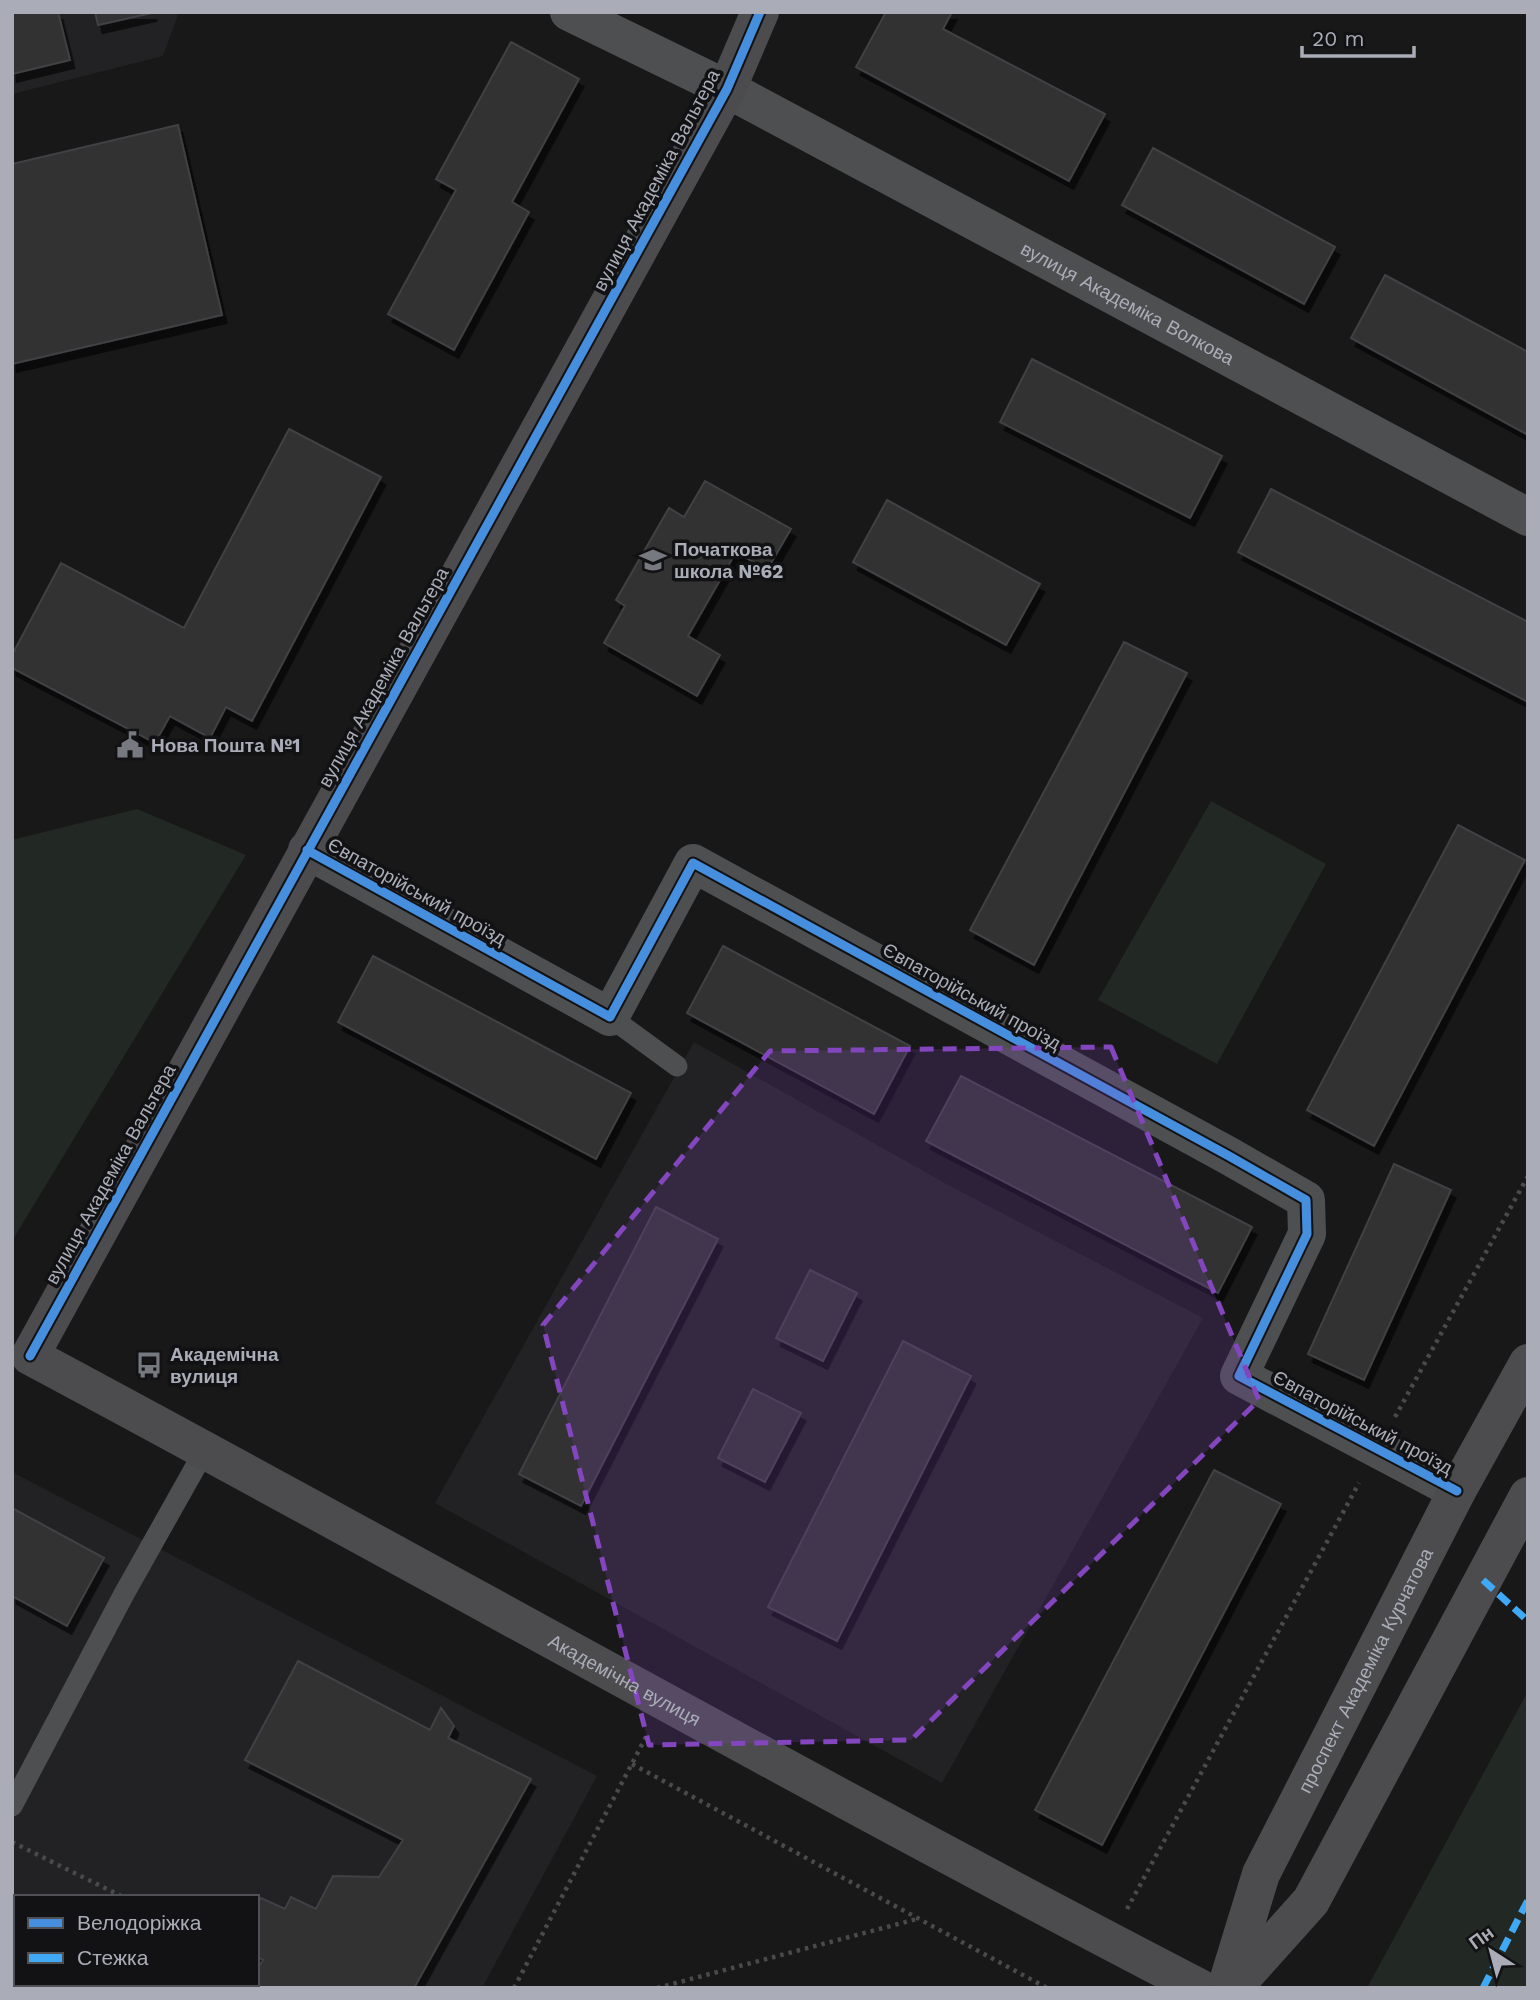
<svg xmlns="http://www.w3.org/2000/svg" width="1540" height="2000" viewBox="0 0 1540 2000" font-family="'Work Sans',sans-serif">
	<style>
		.built { fill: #222224; fill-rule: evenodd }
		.green { fill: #222823 }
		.building { fill: #313132; stroke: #404144; stroke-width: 2; filter: url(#shadow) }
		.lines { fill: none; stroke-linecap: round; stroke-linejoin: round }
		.path { stroke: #494a4c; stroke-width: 4.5; stroke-dasharray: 3.5 5; stroke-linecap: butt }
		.lane { stroke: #4e4f51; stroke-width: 21 }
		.street { stroke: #4e4f51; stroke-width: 38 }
		.secondary { stroke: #4c4c4f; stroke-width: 38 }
		.quiet { stroke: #3fa9f5; stroke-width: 7; stroke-dasharray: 14 7; stroke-linecap: butt }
		.cycleway-casing { stroke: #121214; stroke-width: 13 }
		.cycleway { stroke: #468fdf; stroke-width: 9 }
		.marked { fill: #8446be; fill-opacity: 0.2; stroke: #8446be; stroke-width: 5; stroke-dasharray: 14 9; stroke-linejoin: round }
		.labels { text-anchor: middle; stroke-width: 7; stroke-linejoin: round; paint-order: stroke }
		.street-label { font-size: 19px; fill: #aaadb8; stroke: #121214 }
		.poi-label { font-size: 19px; font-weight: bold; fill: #aaadb8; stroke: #121214; text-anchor: start }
	</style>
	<defs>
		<filter id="shadow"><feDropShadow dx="4.5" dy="8" stdDeviation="0" flood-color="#0009"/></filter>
	</defs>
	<rect width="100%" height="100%" fill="#181818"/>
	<path class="built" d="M12 12H179L163 56 12 94Z
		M694 1042 950 1186 1203 1318 942 1783 435 1503Z
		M12 1472 597 1776 482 1988H12ZM16 1897H257V1984H16Z"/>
	<path class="green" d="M1211 801 1326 864 1217 1064 1098 1000Z
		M137 809 246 855 12 1241V840Z
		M1528 1691V1988H1367Z"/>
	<path class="building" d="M12 12H58L70 60 12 74Z
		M95 12H152V13L98 25Z
		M886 12H952L943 29 1105 114 1069 181 856 67Z
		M511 42 579 79 512 202 529 212 454 350 388 314 456 190 436 179Z
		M178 125 222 315 12 364V164Z
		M1153 148 1335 247 1304 304 1122 205Z
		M1385 275 1528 352V435L1351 338Z
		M1032 359 1222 456 1190 518 1000 422Z
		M289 429 381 477 252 721 226 707 210 738 170 716 155 743 12 668V655L61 563 184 628Z
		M705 481 791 529 767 570 736 552 688 636 720 655 697 696 604 643 625 606 616 600 669 508 684 517Z
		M1271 489 1528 622V702L1238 552Z
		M887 500 1040 584 1006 645 853 562Z
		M1124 642 1187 673 1034 965 970 930Z
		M1458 825 1525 860 1374 1146 1307 1110Z
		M723 946 910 1046 874 1114 687 1013Z
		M373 956 631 1093 596 1159 338 1022Z
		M961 1076 1252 1227 1218 1293 926 1141Z
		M1394 1164 1451 1190 1364 1380 1308 1354Z
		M656 1207 718 1239 581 1506 519 1474Z
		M810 1270 857 1293 823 1361 776 1338Z
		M903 1341 971 1376 837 1641 768 1607Z
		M753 1389 801 1413 765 1482 718 1458Z
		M1214 1470 1281 1504 1102 1845 1035 1810Z
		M12 1508 104 1558 67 1626 12 1596Z
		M298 1661 430 1730 441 1708 454 1726 448 1738 531 1779 414 1988H246L248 1984H257V1970L263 1960 257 1956V1904L261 1898 285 1909 291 1897 316 1909 333 1876 379 1877 403 1840 245 1760Z"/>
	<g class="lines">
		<path class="path" d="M1395 1417 1528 1176
			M632 1764 1047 1988
			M12 1842 123 1897
			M1127 1909 1359 1483
			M514 1988 647 1735
			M657 1988 917 1919"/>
		<path class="lane" d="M610 1017 677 1066
			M12 1806 124 1594 205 1450"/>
		<g class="street">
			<path id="s1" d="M569 12 727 89 1528 517"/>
			<path d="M307 850 610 1017 693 863 1229 1156 1306 1200 1307 1234 1239 1376 1457 1491"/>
		</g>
		<g class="secondary">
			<path id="s2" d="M760 12 727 89 30 1356C421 1565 806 1784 1200 1988"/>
			<path id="s3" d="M1226 1988 1261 1874 1457 1491 1528 1363"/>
			<path d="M1233 1988 1311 1901 1528 1496"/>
		</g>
		<path class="quiet" d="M1483 1580 1528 1621
			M1483 1988 1528 1900"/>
		<g class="cycleway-casing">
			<path id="cycleway" d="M307 850 610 1017 693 863 1229 1156 1306 1200 1307 1234 1239 1376 1457 1491
				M30 1356 727 89 760 12"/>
		</g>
		<use href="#cycleway" class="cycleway"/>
	</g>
	<path class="marked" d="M1111 1047 1259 1400 911 1740 649 1745 543 1325 770 1051Z"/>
	<defs>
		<g id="school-bare" transform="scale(2.1)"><path d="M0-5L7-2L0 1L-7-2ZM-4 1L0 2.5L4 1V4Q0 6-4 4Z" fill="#777980" stroke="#121214" stroke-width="2.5" paint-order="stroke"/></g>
		<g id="civic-bare" transform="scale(2.1)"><path d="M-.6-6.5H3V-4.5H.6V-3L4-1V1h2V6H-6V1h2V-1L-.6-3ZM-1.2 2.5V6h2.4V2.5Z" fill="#777980" stroke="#121214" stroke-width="2.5" paint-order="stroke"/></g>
		<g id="bus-bare" transform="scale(2.1)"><path d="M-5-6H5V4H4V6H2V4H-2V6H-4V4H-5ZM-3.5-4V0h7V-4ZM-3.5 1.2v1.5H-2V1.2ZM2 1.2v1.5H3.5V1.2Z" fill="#777980" stroke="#121214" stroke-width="2.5" paint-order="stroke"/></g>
	</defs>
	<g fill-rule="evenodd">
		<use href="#school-bare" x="653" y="560"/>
		<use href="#civic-bare" x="130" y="745"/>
		<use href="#bus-bare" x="149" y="1365"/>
	</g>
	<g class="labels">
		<g class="street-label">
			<text transform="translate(656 180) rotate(-62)" y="7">вулиця Академіка Вальтера</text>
			<text dy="7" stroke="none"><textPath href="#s1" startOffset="630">вулиця Академіка Волкова</textPath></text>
			<text transform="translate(383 677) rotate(-61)" y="7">вулиця Академіка Вальтера</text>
			<text transform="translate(417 891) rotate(29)" y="7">Євпаторійський проїзд</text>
			<text transform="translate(972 996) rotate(29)" y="7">Євпаторійський проїзд</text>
			<text transform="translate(110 1174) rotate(-61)" y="7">вулиця Академіка Вальтера</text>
			<text transform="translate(1363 1422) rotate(28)" y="7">Євпаторійський проїзд</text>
			<text dy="7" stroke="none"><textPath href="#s3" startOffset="348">проспект Академіка Курчатова</textPath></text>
			<text dy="7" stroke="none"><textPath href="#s2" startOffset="2207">Академічна вулиця</textPath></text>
		</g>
		<g class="poi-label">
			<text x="674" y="556">Початкова<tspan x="674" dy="22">школа №62</tspan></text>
			<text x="151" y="752">Нова Пошта №1</text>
			<text x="170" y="1361">Академічна<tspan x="170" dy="22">вулиця</tspan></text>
		</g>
	</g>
	<rect width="1540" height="2000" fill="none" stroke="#aaadb8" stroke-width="28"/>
	<rect x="14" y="1895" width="245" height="91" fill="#121214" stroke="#4f5056" stroke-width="2"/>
	<rect x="28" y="1918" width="35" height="10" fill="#468fdf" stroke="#4f5056" stroke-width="2"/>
	<text x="77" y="1930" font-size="21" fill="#aaadb8">Велодоріжка</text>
	<rect x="28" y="1953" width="35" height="10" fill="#3fa9f5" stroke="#4f5056" stroke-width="2"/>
	<text x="77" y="1965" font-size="21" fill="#aaadb8">Стежка</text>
	<g transform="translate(1491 1951) rotate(324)" stroke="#121214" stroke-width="5" paint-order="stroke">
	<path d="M0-5L12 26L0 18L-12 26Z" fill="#aaadb8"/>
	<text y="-10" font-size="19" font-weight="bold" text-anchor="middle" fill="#aaadb8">Пн</text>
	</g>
	<path d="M1302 46v10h112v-10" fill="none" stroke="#aaadb8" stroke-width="3.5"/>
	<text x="1312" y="46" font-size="21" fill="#aaadb8" stroke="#121214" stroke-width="5" paint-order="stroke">20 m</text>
</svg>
